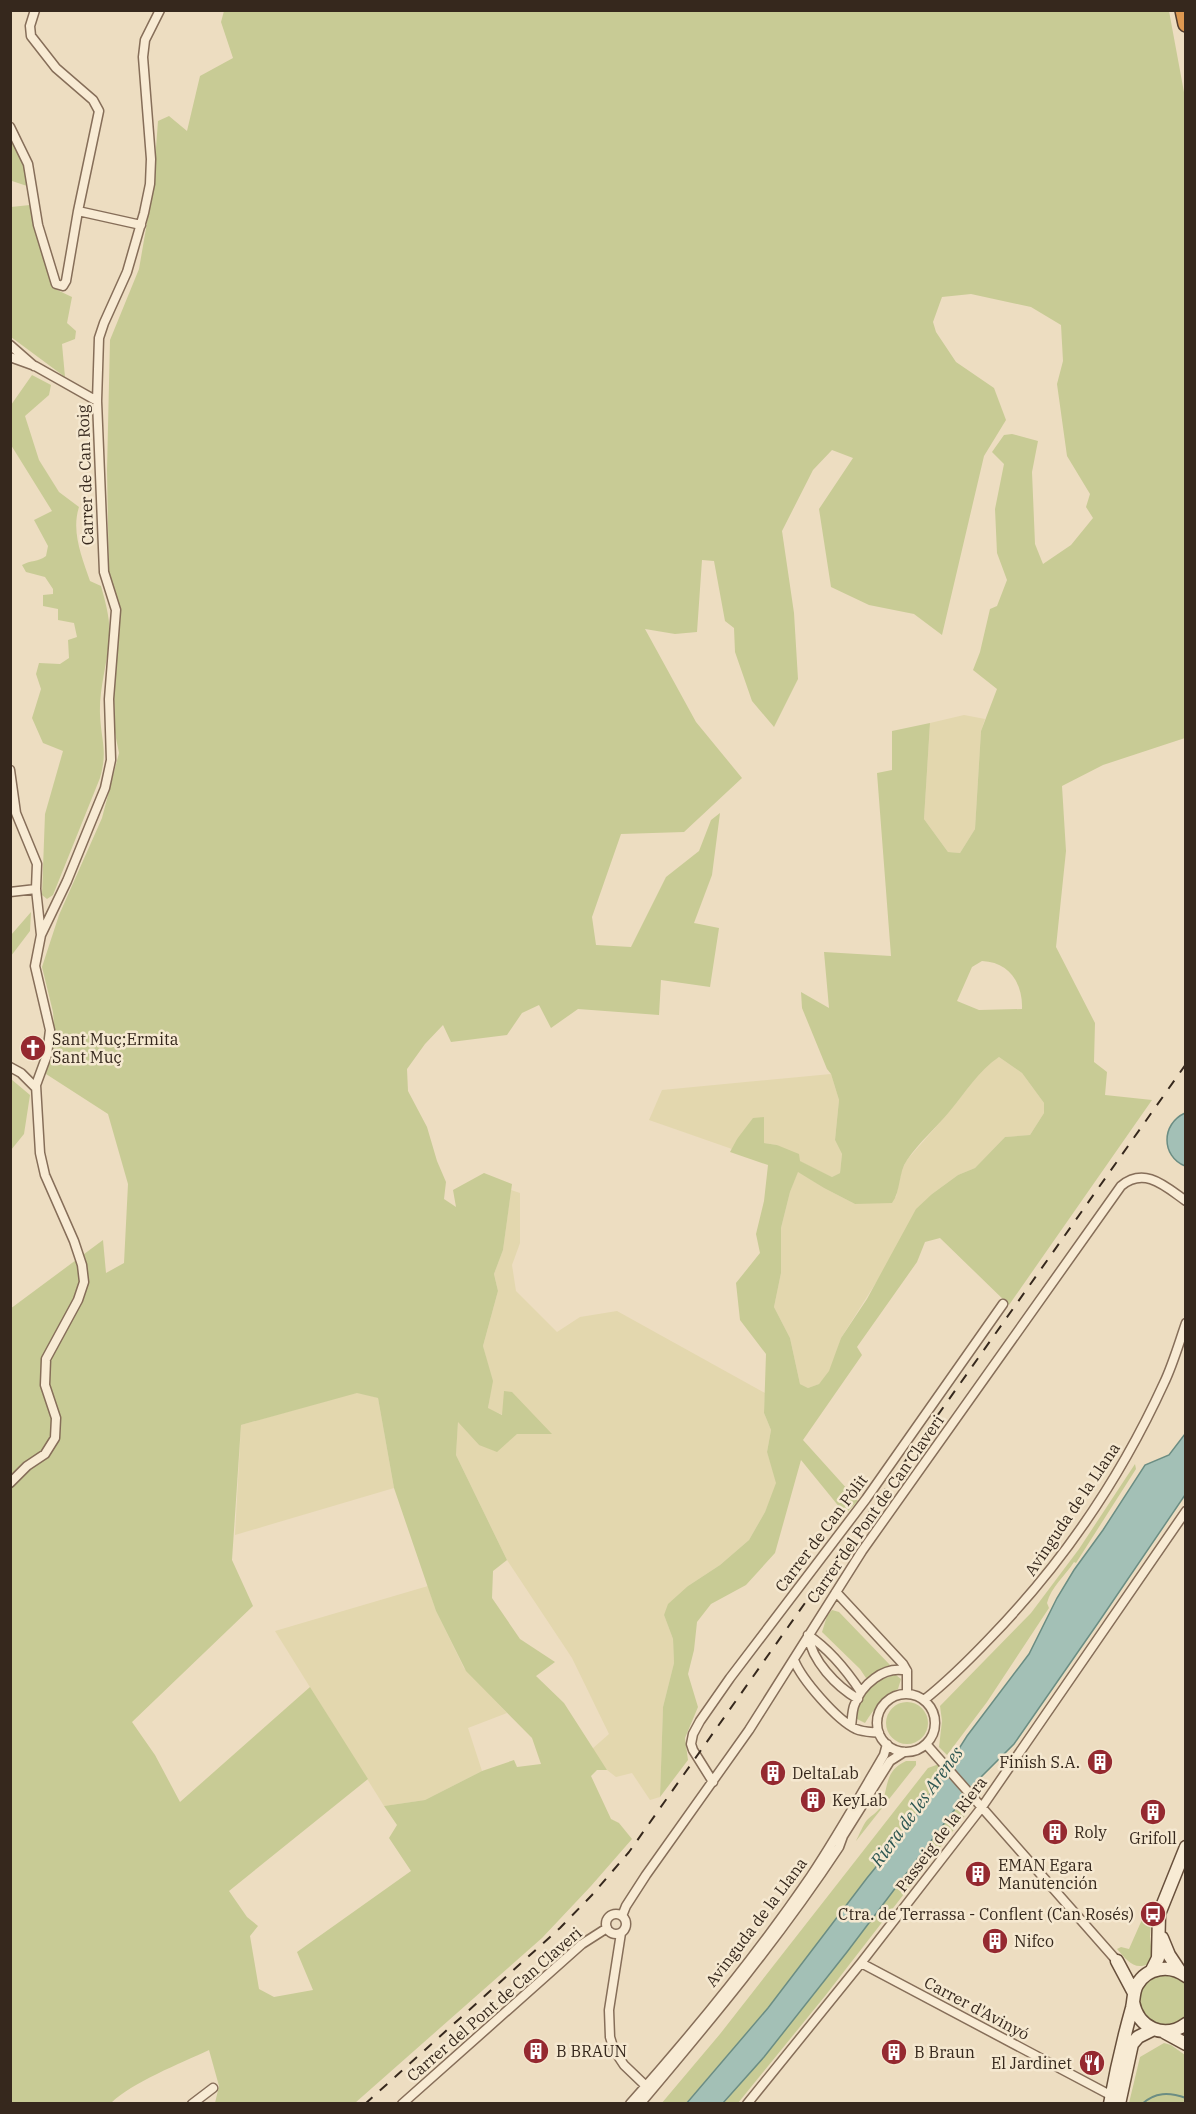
<svg xmlns="http://www.w3.org/2000/svg" width="1196" height="2114" viewBox="0 0 1196 2114" font-family="'IBM Plex Serif',serif">
	<style>
		.farmland { fill: #e3d7ae }
		.green { fill: #c8cb95; fill-rule: evenodd }
		.water { fill: #a3c0b6; stroke: #6b8d83; stroke-width: 1.5 }
		.lines { fill: none; stroke-linecap: round; stroke-linejoin: round }
		.stream { stroke: #6b8d83; stroke-width: 2 }
		.street-casing { stroke: #866e59; stroke-width: 11 }
		.secondary-casing { stroke: #68503c; stroke-width: 15 }
		.highway-casing { stroke: #543d2d; stroke-width: 18 }
		.street { stroke: #f8ebd4; stroke-width: 8 }
		.secondary { stroke: #f8ebd4; stroke-width: 12 }
		.highway { stroke: #dd9851; stroke-width: 15 }
		.rail { stroke: #36281d; stroke-width: 2; stroke-dasharray: 10 10; stroke-linecap: butt }
		.labels { text-anchor: middle; stroke-width: 5; stroke-linejoin: round; paint-order: stroke }
		.street-label { font-size: 16px; fill: #36281d; stroke: #f5e8d0 }
		.poi-label { font-size: 16px; fill: #36281d; stroke: #f5e8d0; text-anchor: start }
		.water-label { font-size: 18px; font-style: italic; fill: #2c5651; stroke: #f5e8d0 }
	</style>
	<rect width="100%" height="100%" fill="#edddc1"/>
	<path class="farmland" d="M964 715 985 719 981 731 975 829 960 853 948 852 924 819 930 723Z
		M999 1057 1022 1073 1044 1103V1113L1030 1135 1005 1137 975 1168 958 1175 932 1194 841 1338 830 1371 819 1384 808 1388 800 1384 790 1338 774 1307 781 1273V1228L790 1192 798 1171 824 1188 855 1204 896 1197 901 1173 906 1161 950 1111 985 1066Z
		M831 1074 839 1100 835 1140 842 1154 840 1173 832 1177 799 1161 777 1145 764 1143V1117L737 1139 732 1149 649 1120 662 1090Z
		M511 1190 520 1193V1243L512 1265 516 1291 557 1332 580 1317 617 1311 765 1393 764 1413 771 1430 767 1452 777 1483 765 1512 749 1540 720 1565 688 1586 664 1615 673 1639 674 1663 663 1707 660 1797 650 1800 632 1773 616 1777 607 1770 592 1749 609 1734 572 1658 507 1560 456 1455 458 1421 479 1445 517 1434 551 1433 488 1409 492 1381 483 1346 498 1291 494 1274 503 1250Z
		M358 1392 378 1398 394 1488 235 1535 241 1425Z
		M428 1586 436 1611 464 1668 507 1713 468 1728 482 1771 425 1800 384 1806 275 1631Z"/>
	<path class="green" d="M224 11H1169L1186 103 1185 738 1103 765 1062 786 1066 851 1056 947 1095 1023 1094 1062 1107 1072 1105 1095 1152 1100 1009 1305 940 1238 925 1242 917 1262 857 1347 862 1355 803 1440 858 1501 845 1514 801 1460 775 1553 746 1585 711 1604 697 1622 694 1650 688 1674 698 1707 685 1738 688 1760 660 1797 663 1707 674 1663 673 1639 664 1615 668 1604 688 1586 720 1565 749 1540 765 1512 776 1483 767 1452 771 1430 764 1413 766 1354 740 1320 736 1283 760 1253 756 1234 764 1201 768 1165 730 1152 737 1139 753 1118 764 1117V1143L777 1145 799 1154 800 1161 832 1177 840 1173 842 1154 835 1140 839 1100 831 1074 827 1069 802 1008 801 992 829 1008 824 952 891 956 877 773 892 770V731L930 723 924 819 948 852 960 853 975 829 981 731 997 689 973 670 980 652 990 609 997 606 1007 580 997 553 995 509 1004 464 992 452 1004 435 1012 434 1038 441 1032 472 1035 544 1043 564 1071 545 1093 518 1086 507 1090 494 1067 456 1057 384 1063 361 1061 325 1031 307 971 294 942 297 933 322 936 332 956 362 994 388 1006 420 984 456 942 635 914 614 869 605 831 587 819 509 853 458 832 450 813 470 782 531 794 613 798 679 774 727 752 701 735 652 734 628 725 621 714 561 702 560 697 632 675 634 645 629 696 722 742 778 684 832 621 834 592 917 596 945 631 947 666 877 699 851 711 820 720 813 712 875 694 923 719 928 710 987 661 980 659 1015 578 1009 551 1028 539 1005 522 1013 507 1035 451 1042 443 1025 425 1044 407 1069 408 1091 427 1127 437 1161 446 1182 444 1199 456 1207 453 1190 484 1173 512 1184 503 1250 494 1274 498 1291 483 1346 493 1381 488 1408 502 1415 504 1391 512 1392 552 1434H517L497 1452 479 1445 458 1422 456 1455 507 1560 493 1571 492 1598 520 1639 555 1662 536 1676 564 1703 607 1770H597L591 1776 611 1819 619 1823 632 1839 591 1886 542 1938 355 2103H215L219 2086 209 2050C179 2064 133 2082 111 2103H11L10 1309 103 1240 106 1273 124 1263 128 1184 108 1114 46 1074 55 1037 53 1012 42 967 59 915 102 818 119 753 115 733 114 693 121 609 109 577 107 470 110 340 139 269 153 188 158 121 169 116 187 131 200 76 233 58 221 22ZM982 961C1009 962 1023 983 1022 1009L979 1010 957 1001 972 967ZM999 1057 1022 1073 1044 1103V1113L1030 1135 1005 1137 975 1168 958 1175 932 1194 916 1209 867 1299 841 1338 829 1371 819 1384 808 1388 800 1384 790 1338 774 1307 781 1273V1228L790 1192 798 1172 824 1188 855 1204 892 1203C901 1191 898 1173 907 1160 919 1142 936 1128 950 1111 966 1092 978 1071 999 1057ZM357 1393 378 1398 394 1488 436 1611 466 1671 532 1738 541 1764 517 1767 514 1760 482 1771 425 1800 384 1806 397 1825 389 1838 411 1871 297 1952 313 1990 274 1997 259 1989 250 1936 258 1926 247 1917 229 1891 368 1779 310 1687 180 1802 155 1755 132 1722 253 1606 232 1560 241 1425Z
		M10 136 24 162 27 186 12 181Z
		M30 205 53 288 72 297 67 323 76 331 75 339 62 344 65 377 11 337V207Z
		M32 375 51 385 49 395 25 416 39 460 59 492 79 507C71 532 82 557 90 581L101 586C106 604 111 621 109 640 107 665 99 690 100 714 101 741 108 750 100 778L53 895 47 899 42 895 45 814 63 751 43 743 32 718 41 689 36 674 39 663 60 664 69 658 68 640 77 637 74 623 58 620V609L43 606V595L53 594V589L45 577 26 572 22 565C31 560 38 562 46 556L48 546 34 520 52 511 11 445V405Z
		M31 912 30 931 11 956V935Z
		M11 1079 30 1095 24 1134 11 1150Z
		M1135 1464 1136 1469 1076 1563 1074 1562C1065 1576 1051 1587 1047 1603L1049 1608 987 1702 947 1755 939 1747 942 1721 940 1706 1031 1613 1079 1549Z
		M832 1610 839 1612 890 1665 870 1678H866L860 1669 822 1632 827 1616Z
		M896 1675 901 1679 898 1689C883 1696 874 1709 865 1723L857 1719C853 1698 876 1678 896 1675Z
		M886 1723a21 21 0 1 1 42 0a21 21 0 1 1-42 0Z
		M953 1759 911 1824 867 1878 768 2008 686 2103 661 2104 720 2034 928 1768Z
		M906 1761H916V1765L856 1841C859 1835 863 1825 867 1820 872 1815 878 1812 881 1806 889 1787 884 1771 906 1761Z
		M974 1784 983 1792 825 1996 738 2103 723 2104C813 2002 892 1892 974 1784Z
		M1148 1906 1152 1908 1150 1937 1152 1955 1148 1964C1134 1971 1126 1959 1117 1949L1121 1947 1129 1949Z
		M1160 1975C1170 1974 1179 1977 1185 1984V2016C1153 2049 1116 1989 1160 1975Z
		M1164 2043 1171 2045 1185 2055V2103H1129L1140 2057Z"/>
	<path class="water" d="M1185 1113V1166C1161 1156 1161 1124 1185 1113Z
		M1185 1434V1495L1098 1623 1014 1744 974 1784 847 1952 764 2057 723 2103 686 2104 768 2008 867 1878 911 1824 967 1736 1029 1654 1057 1598 1074 1570 1103 1530 1145 1465 1169 1455Z"/>
	<g class="lines">
		<path class="stream" d="M1142 2104C1155 2092 1169 2092 1186 2098"/>
		<g class="street-casing">
			<path id="street" d="M35 10 30 26 31 36 56 68 93 100 99 111 78 211
				M10 127 28 164 38 225 56 284 63 286 66 281 78 211 141 225
				M10 345 34 366
				M10 357 35 366 97 401
				M10 770 16 813 37 864 36 889 41 935 35 966 50 1030 47 1055 36 1085 40 1153 45 1175 74 1241 82 1265 84 1282 78 1300 46 1359 45 1385 56 1418 55 1438 45 1454 27 1466 10 1483
				M10 892 36 889
				M41 935 67 881 89 827 105 788 111 760 109 699 116 610 104 572 97 401 99 338 104 323 127 272 144 213 150 184 151 159 143 57 145 40 160 10
				M10 1067 21 1073 36 1088
				M836 1592 903 1664 907 1671V1694
				M794 1660C802 1680 837 1720 856 1729 863 1732 872 1732 879 1733
				M877 1723a29 29 0 1 1 58 0a29 29 0 1 1-58 0Z
				M858 1699C836 1686 812 1661 808 1635 829 1649 847 1671 861 1692
				M924 1700C948 1681 969 1660 990 1638 1062 1564 1121 1477 1164 1383 1173 1364 1179 1343 1186 1323
				M851 1726C852 1720 852 1712 854 1706 861 1685 884 1665 907 1671
				M926 1744 1117 1961
				M713 1782 693 1750 691 1744 693 1734 700 1721 730 1678 866 1499 1003 1304
				M606 1924a10 10 0 1 1 20 0a10 10 0 1 1-20 0Z
				M622 1916 626 1906 646 1875 749 1730 862 1551 1121 1186C1145 1166 1166 1187 1186 1201
				M621 1933 609 2010 610 2037 614 2050 624 2065 648 2088
				M861 1963 1112 2096
				M192 2104 213 2088
				M402 2104 582 1944 607 1928
				M630 2104C694 2032 757 1955 811 1876 837 1837 860 1796 884 1755L887 1744
				M640 2104C710 2021 779 1938 839 1847L843 1836 890 1761 904 1752
				M747 2104 861 1963 982 1807 1186 1511"/>
		</g>
		<g class="secondary-casing">
			<path id="secondary" d="M1162 1938 1169 1955 1181 1973
				M1117 1961 1134 1993
				M1151 1972 1158 1958 1159 1914 1186 1847
				M1133 2002C1138 2028 1164 2040 1186 2024
				M1164 2032 1186 2044
				M1110 2104C1116 2071 1123 2040 1132 2008 1134 2000 1133 1992 1137 1985 1147 1967 1170 1964 1186 1976
				M1119 2104 1132 2044 1138 2037 1154 2029"/>
		</g>
		<g class="highway-casing">
			<path id="highway" d="M1183 10 1186 24"/>
		</g>
		<use href="#street" class="street"/>
		<use href="#secondary" class="secondary"/>
		<use href="#highway" class="highway"/>
		<path class="rail" d="M365 2104 560 1928 592 1895 629 1852 1186 1064"/>
	</g>
	<defs>
		<g id="church-disc" transform="scale(1.35)"><circle r="9.5" fill="#952930" stroke="#f5e8d0"/><path d="M-1.2-6h2.4v3.5h3.3v2.4h-3.3V6h-2.4V-.1h-3.3v-2.4h3.3Z" fill="#fff"/></g>
		<g id="building-disc" transform="scale(1.35)"><circle r="9.5" fill="#952930" stroke="#f5e8d0"/><path d="M-4-6H4V6H1V3H-1V6H-4ZM-2.5-4.3h1.7v1.8h-1.7ZM.8-4.3h1.7v1.8H.8ZM-2.5-1h1.7V.8h-1.7ZM.8-1h1.7V.8H.8Z" fill="#fff"/></g>
		<g id="bus-disc" transform="scale(1.35)"><circle r="9.5" fill="#952930" stroke="#f5e8d0"/><path d="M-5-6H5V4H4V6H2V4H-2V6H-4V4H-5ZM-3.5-4V0h7V-4ZM-3.5 1.2v1.5H-2V1.2ZM2 1.2v1.5H3.5V1.2Z" fill="#fff"/></g>
		<g id="restaurant-disc" transform="scale(1.35)"><circle r="9.5" fill="#952930" stroke="#f5e8d0"/><path d="M-5-6h1v4h1v-4h1v4h1v-4h1v5L-1.5 .5V6h-2V.5L-5-1ZM5-6V6H3V1.5H1.5Q1.5-4 5-6Z" fill="#fff"/></g>
	</defs>
	<g fill-rule="evenodd">
		<use href="#church-disc" x="33" y="1048"/>
		<use href="#building-disc" x="1100" y="1762"/>
		<use href="#building-disc" x="773" y="1773"/>
		<use href="#building-disc" x="813" y="1800"/>
		<use href="#building-disc" x="1153" y="1812"/>
		<use href="#building-disc" x="1055" y="1832"/>
		<use href="#building-disc" x="978" y="1874"/>
		<use href="#bus-disc" x="1153" y="1914"/>
		<use href="#building-disc" x="995" y="1941"/>
		<use href="#building-disc" x="536" y="2051"/>
		<use href="#building-disc" x="894" y="2052"/>
		<use href="#restaurant-disc" x="1092" y="2063"/>
	</g>
	<g class="labels">
		<g class="street-label">
			<text transform="translate(85 475) rotate(-92)" y="6">Carrer de Can Roig</text>
			<text transform="translate(875 1509) rotate(-55)" y="6">Carrer del Pont de Can Claveri</text>
			<text transform="translate(1072 1509) rotate(-56)" y="6">Avinguda de la Llana</text>
			<text transform="translate(821 1533) rotate(-53)" y="6">Carrer de Can Pòlit</text>
			<text transform="translate(941 1834) rotate(-53)" y="6">Passeig de la Riera</text>
			<text transform="translate(756 1922) rotate(-53)" y="6">Avinguda de la Llana</text>
			<text transform="translate(494 2004) rotate(-41)" y="6">Carrer del Pont de Can Claveri</text>
			<text transform="translate(977 2008) rotate(28)" y="6">Carrer d'Avinyó</text>
		</g>
		<g class="poi-label">
			<text x="52" y="1045">Sant Muç;Ermita<tspan x="52" dy="18">Sant Muç</tspan></text>
			<text x="1080" y="1768" text-anchor="end">Finish S.A.</text>
			<text x="792" y="1779">DeltaLab</text>
			<text x="832" y="1806">KeyLab</text>
			<text x="1074" y="1838">Roly</text>
			<text x="1153" y="1844" text-anchor="middle">Grifoll</text>
			<text x="998" y="1871">EMAN Egara<tspan x="998" dy="18">Manutención</tspan></text>
			<text x="1134" y="1920" text-anchor="end">Ctra. de Terrassa - Conflent (Can Rosés)</text>
			<text x="1014" y="1947">Nifco</text>
			<text x="556" y="2057">B BRAUN</text>
			<text x="914" y="2058">B Braun</text>
			<text x="1072" y="2069" text-anchor="end">El Jardinet</text>
		</g>
		<g class="water-label">
			<text transform="translate(917 1807) rotate(-54)" y="6">Riera de les Arenes</text>
		</g>
	</g>
	<rect width="1196" height="2114" fill="none" stroke="#36281d" stroke-width="24"/>
</svg>
